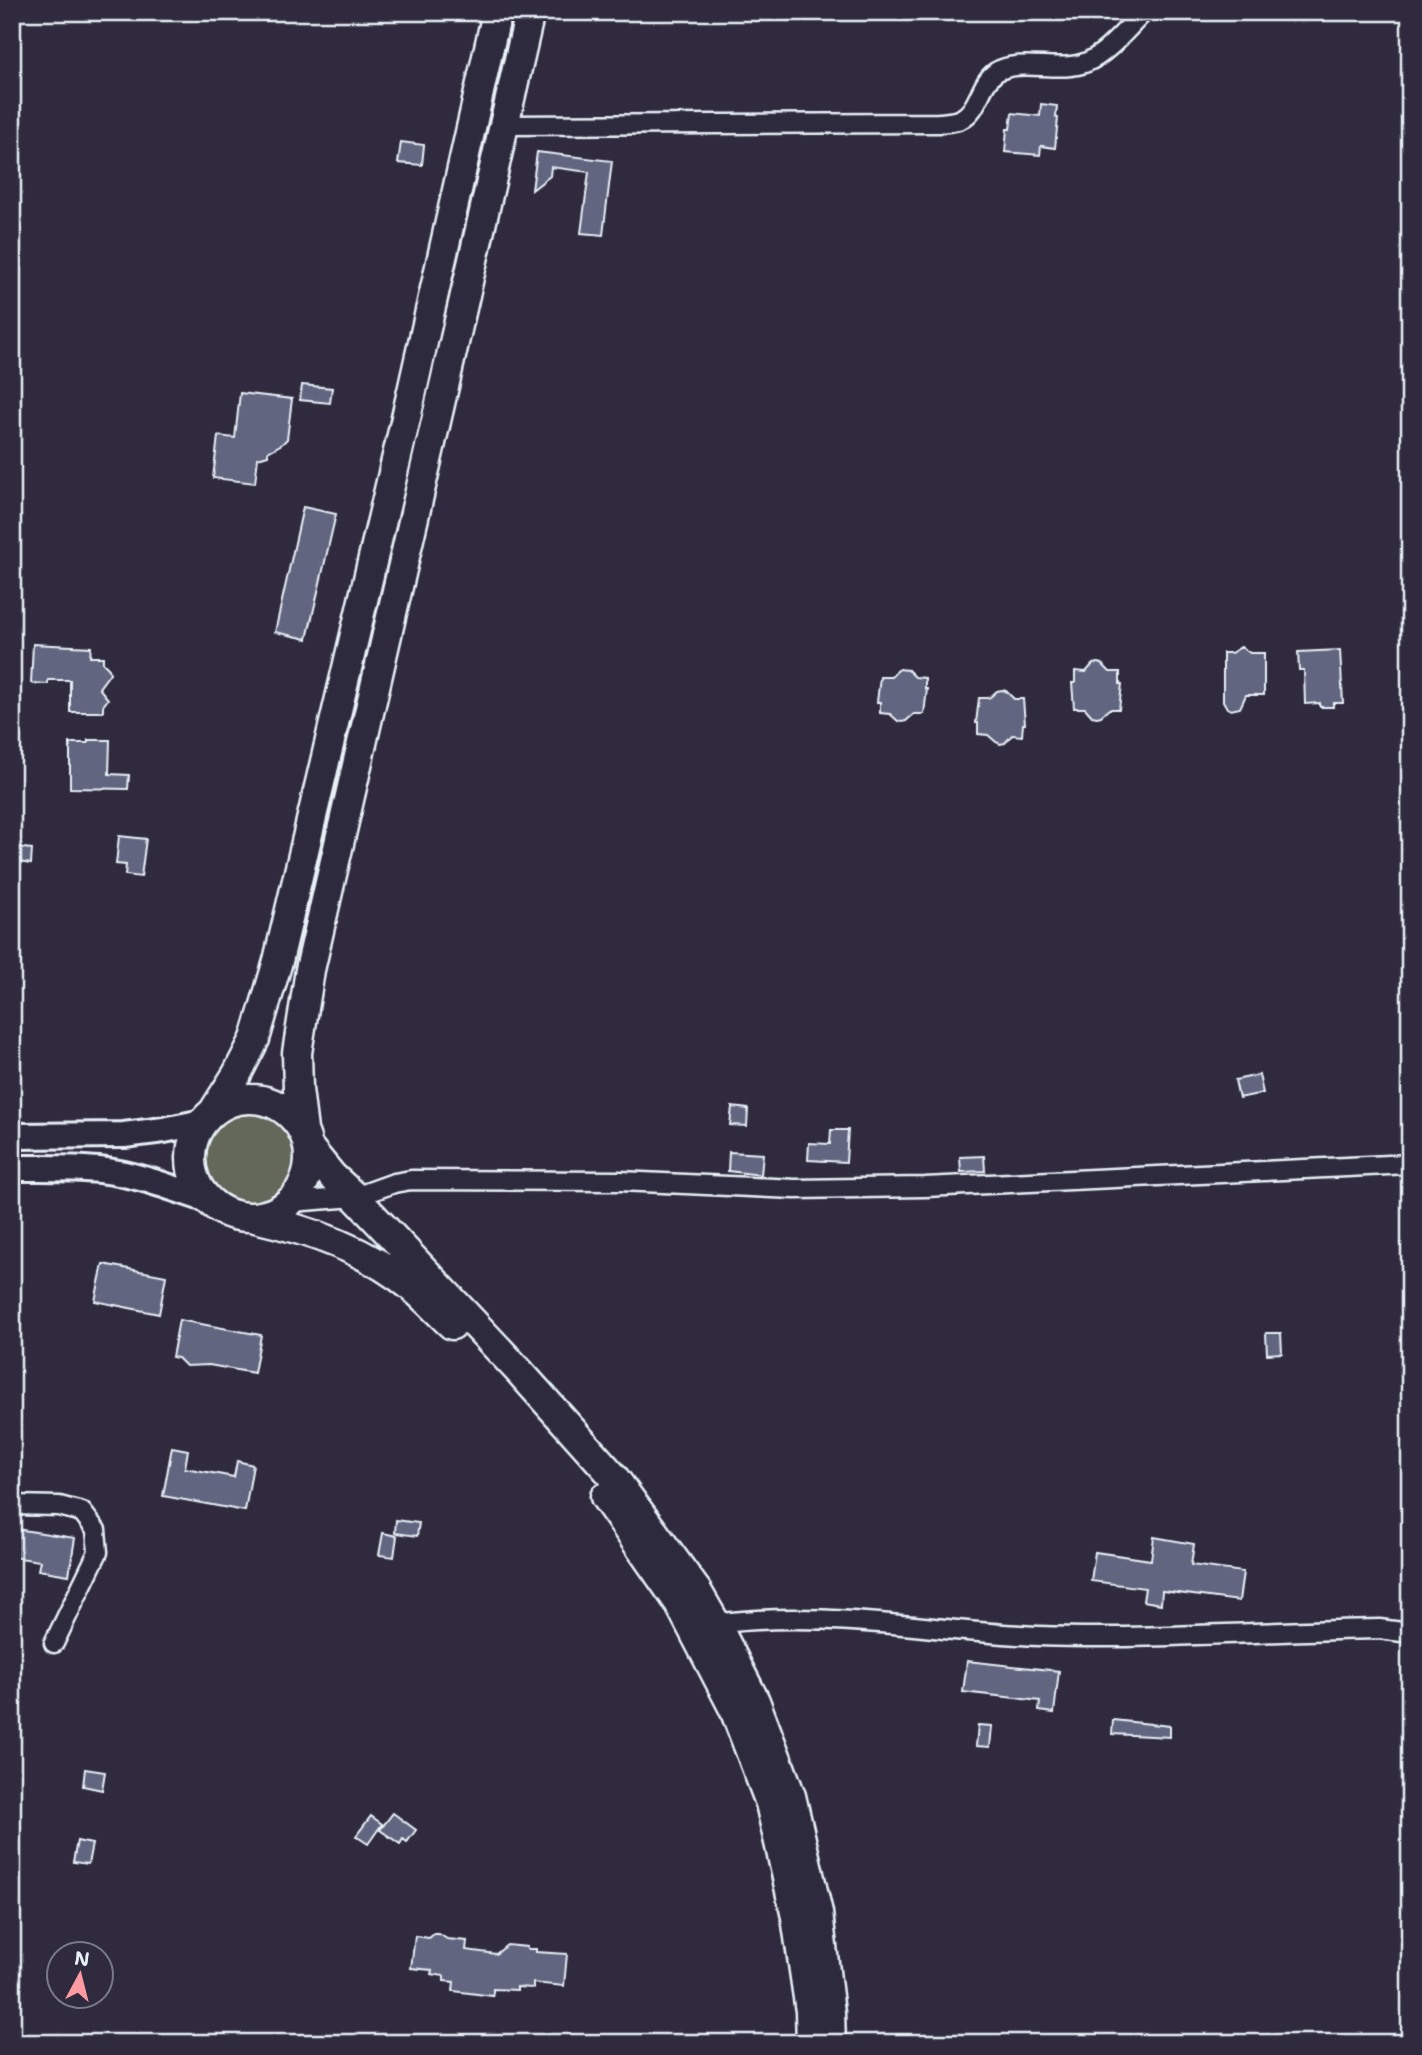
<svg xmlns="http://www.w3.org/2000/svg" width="1422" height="2055" viewBox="0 0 1422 2055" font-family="'Shantell Sans',sans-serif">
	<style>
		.grass { fill: #63675a; stroke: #a6aca9; stroke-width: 2 }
		.building { fill: #62657f; stroke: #e8f1f8; stroke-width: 2 }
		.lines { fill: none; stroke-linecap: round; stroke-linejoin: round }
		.street-casing { stroke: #e8f1f8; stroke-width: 23 }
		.secondary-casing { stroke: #e8f1f8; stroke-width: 30 }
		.primary-casing { stroke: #e8f1f8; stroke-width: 33 }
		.street { stroke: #2f2a3d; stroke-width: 18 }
		.secondary { stroke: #2f2a3d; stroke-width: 24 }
		.primary { stroke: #2f2a3d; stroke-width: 28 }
	</style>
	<rect width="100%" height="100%" fill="#2f2a3d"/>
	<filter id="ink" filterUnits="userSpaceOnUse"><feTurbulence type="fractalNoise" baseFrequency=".0143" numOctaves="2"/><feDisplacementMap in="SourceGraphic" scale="14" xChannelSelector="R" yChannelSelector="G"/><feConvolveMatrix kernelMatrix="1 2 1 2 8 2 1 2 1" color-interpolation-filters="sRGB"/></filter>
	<g filter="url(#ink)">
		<path class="grass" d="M203 1161a47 47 0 1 1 94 0a47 47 0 1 1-94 0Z"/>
		<path class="building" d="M1041 104 1057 106 1056 117 1058 118 1055 148 1041 146 1040 155 1005 152 1007 129H1010L1012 113 1040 116Z
			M401 142 424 145 422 165 398 163Z
			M537 152 612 161 603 235 581 233 589 172 551 167 550 176 532 190Z
			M302 385 332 388 330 403 300 400Z
			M240 393 292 399 287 439 282 444 268 452V455L258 458 255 483 213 478 218 436 235 438Z
			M303 507 336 514 307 639 275 632Z
			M33 644 91 647 90 657H103V663L109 669 110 673 99 688 108 699 103 706V712H70V680H48V684L31 683Z
			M1241 647 1250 653H1264V695H1246L1240 708 1231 710 1227 708 1223 701V653H1231Z
			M1340 650 1343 703H1333V707H1320V703L1305 704 1304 670H1299L1298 652Z
			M1098 663 1102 664 1110 672H1120V684H1122L1119 709H1109L1101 716 1097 717 1092 716 1085 708H1074L1072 683H1075V671L1086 672 1093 664Z
			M899 669 908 670 915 677 925 678V689H927L924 714H914L906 721 902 722 898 721 890 714 880 713V702H877L880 677H891Z
			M1002 690 1006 691 1014 699H1023L1025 724H1023L1022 736 1012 735 1005 743 1000 744 996 742 988 735 978 734V723H976L979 698H989L997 691Z
			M88 740H110L109 774 129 775 128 789 70 788V743H88Z
			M119 836 146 839 141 877 125 875 126 865 116 864Z
			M12 847 32 849 31 864 12 861Z
			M1259 1075 1263 1093 1239 1098 1235 1080Z
			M732 1107 748 1109 747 1126 730 1125Z
			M831 1130H848L846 1162 808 1160 809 1143 830 1144Z
			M729 1152 763 1154 761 1175 728 1171Z
			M984 1156 985 1171 961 1172 960 1157Z
			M103 1264 166 1276 159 1314 95 1301Z
			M179 1320 261 1335 254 1373 209 1365 186 1366 178 1358 172 1357Z
			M1266 1333H1281L1282 1353 1267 1354Z
			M172 1447 188 1450 185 1468 234 1477 237 1461 253 1465 245 1511 163 1496Z
			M396 1520 419 1523 417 1536 395 1533Z
			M16 1529 75 1538 69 1575 38 1570 40 1561 12 1557Z
			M383 1533 397 1536 394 1557 379 1555Z
			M1154 1537 1194 1544 1191 1565 1243 1572 1239 1601 1162 1591 1161 1604 1143 1601 1145 1588 1091 1581 1095 1552 1151 1560Z
			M967 1661 1059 1671 1054 1713 1039 1711 1040 1701 963 1692Z
			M1113 1720 1170 1726V1737L1112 1734Z
			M978 1725 992 1726 990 1747 976 1746Z
			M85 1769 105 1772 102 1790 83 1786Z
			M393 1813 416 1830 407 1842 403 1839 400 1844 380 1830Z
			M371 1816 382 1824 368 1844 356 1836Z
			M77 1841 92 1844 88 1864 73 1862Z
			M434 1934H439L447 1939 467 1941 466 1950 496 1954 507 1945 527 1947V1949H536V1952L567 1954 564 1986 533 1983V1988L517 1987V1990L493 1989V1996L453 1991 454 1982 444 1981V1976L431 1974 432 1970 411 1968 415 1936 429 1938Z"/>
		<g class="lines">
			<g class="street-casing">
				<path id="street" d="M504 125 939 123C946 122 955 122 961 119 980 109 979 84 996 72 1020 57 1060 74 1087 62 1108 53 1127 28 1144 12
					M291 1202 355 1197 394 1183 411 1180 620 1181 795 1189 925 1187 1410 1164
					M12 1505 59 1506 82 1512 96 1530 98 1552 54 1643
					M716 1624C824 1609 931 1632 1039 1636 1152 1640 1266 1631 1379 1629L1410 1633"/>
			</g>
			<g class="secondary-casing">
				<path id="secondary" d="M12 1136 124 1135 164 1130 203 1122
					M12 1168C41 1168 70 1167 99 1170 137 1174 172 1188 208 1200"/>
			</g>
			<g class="primary-casing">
				<path id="primary" d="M191 1158a59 59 0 1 1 118 0a59 59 0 1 1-118 0Z
					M213 1112 237 1074 255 1039 278 961 406 418 497 12
					M303 1130 298 1089 297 1053 310 970 530 12
					M310 1149 332 1176 355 1197 519 1371 613 1476 697 1591 716 1624 755 1701 791 1796 818 1913 830 2013 831 2043
					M255 1218C312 1231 367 1250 413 1288 426 1299 439 1313 452 1325
					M605 1497 679 1603 734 1709 770 1803 796 1917 810 2011 811 2043"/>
			</g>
			<use href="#street" class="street"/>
			<use href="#secondary" class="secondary"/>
			<use href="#primary" class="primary"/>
		</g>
	</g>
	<rect width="1422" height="2055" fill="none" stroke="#2f2a3d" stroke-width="42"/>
	<rect x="21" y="21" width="1380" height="2013" fill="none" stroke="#e8f1f8" stroke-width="2.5" filter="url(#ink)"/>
	<g transform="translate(80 1975) rotate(7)"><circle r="33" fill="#2f2a3d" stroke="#797a88" stroke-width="2"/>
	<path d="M0-5L12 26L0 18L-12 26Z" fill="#ff9aa2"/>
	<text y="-10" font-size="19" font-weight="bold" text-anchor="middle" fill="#e8f1f8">N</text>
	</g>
</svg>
